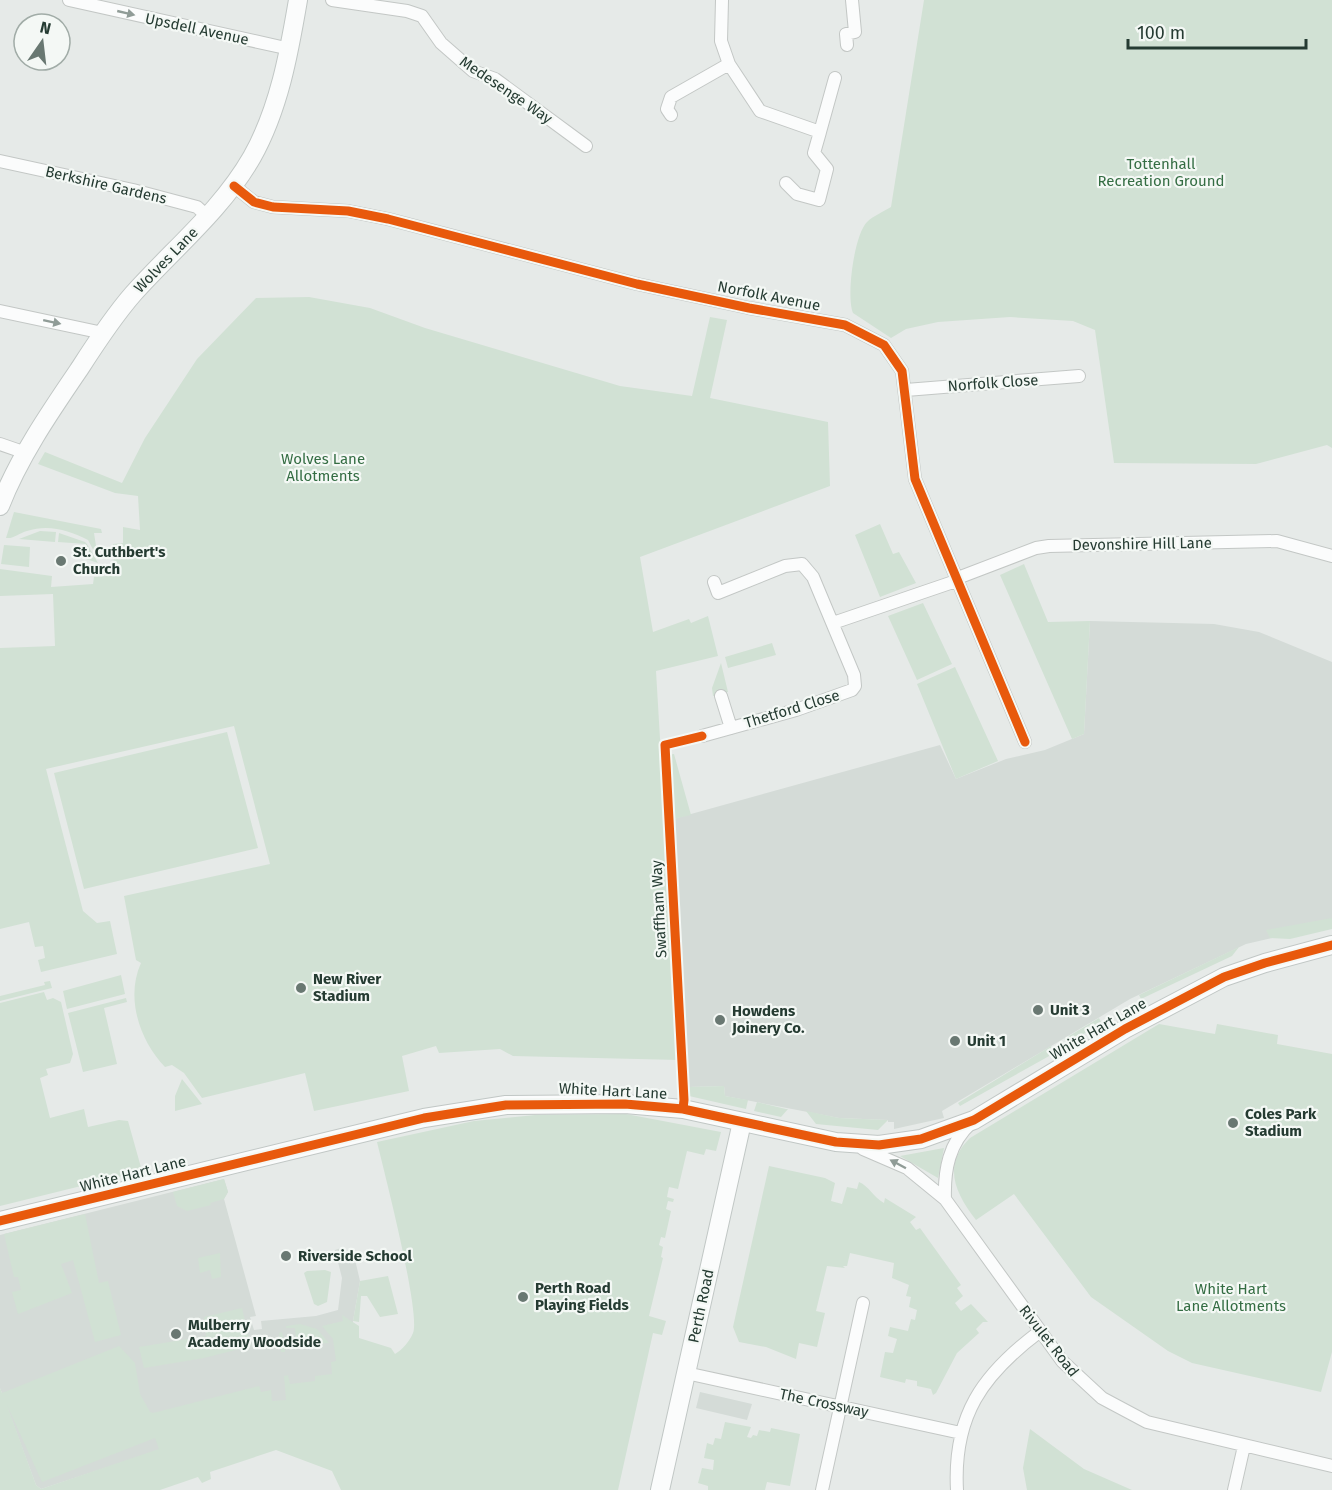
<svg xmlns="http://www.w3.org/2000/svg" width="1332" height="1490" viewBox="0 0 1332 1490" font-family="'Fira Sans',sans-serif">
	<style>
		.built { fill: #d4dbd7 }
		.green { fill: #d1e1d4; fill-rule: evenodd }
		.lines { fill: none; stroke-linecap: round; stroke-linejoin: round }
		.street-casing { stroke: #c3c7c5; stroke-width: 14 }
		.secondary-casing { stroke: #c1c7c5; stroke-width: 20 }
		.street { stroke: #fbfcfc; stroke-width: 12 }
		.secondary { stroke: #fbfcfc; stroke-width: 18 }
		.cycleway-casing { stroke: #f4f8f5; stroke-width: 13 }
		.cycleway { stroke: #e8590c; stroke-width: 9 }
		.oneway { fill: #909c97 }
		.poi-dot { fill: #697872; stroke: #f4f8f5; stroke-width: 2 }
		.labels { text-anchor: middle; stroke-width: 4.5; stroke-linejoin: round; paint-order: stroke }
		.street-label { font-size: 15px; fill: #253b32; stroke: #f4f8f5 }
		.park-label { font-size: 15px; fill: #346d43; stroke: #f4f8f5 }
		.poi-label { font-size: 15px; font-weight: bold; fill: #253b32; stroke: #f4f8f5; text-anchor: start }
	</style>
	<rect width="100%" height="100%" fill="#e6eae8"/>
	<path class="built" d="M1090 621 1214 624 1259 632 1332 662V924L1246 944 1130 999 942 1111 944 1118 894 1129V1122H888V1120L839 1118 725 1096 724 1086 688 1087 673 819 940 745 956 779 1006 759 1045 750 1084 734Z
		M224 1179 228 1192 224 1199 256 1316 250 1317 254 1330 262 1329 261 1321 316 1316 338 1310 342 1278 335 1250 344 1247 346 1253 353 1251 360 1281 353 1321 346 1404 244 1422 41 1489 36 1485 0 1388V1235Z
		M700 1392 752 1404 747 1420 696 1408Z"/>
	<path class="green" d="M924 0H1332V448L1327 445 1256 464 1114 463 1095 330 1073 321 1010 317 938 322 906 329 891 338 853 313C846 297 854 235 867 222 873 216 883 212 891 207Z
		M309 297 370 308 425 328 620 386 692 396 710 317 727 320 710 398 828 422 830 486 640 557 653 632 689 619 691 623 708 616 718 656 656 671 679 1060 513 1056 500 1049 439 1053 436 1046 402 1056 409 1091 314 1111 305 1073 202 1098 184 1073 172 1065 165 1067C140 1041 125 998 141 963L136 960 124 896 270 864 234 726 46 769 83 911 97 923 110 921 117 954 41 972 38 960 45 958 43 946 35 947 29 922 0 929V648L55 646 53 594 0 596V569L52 576 51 587 93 584 94 577 119 575 118 566H114L113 544 123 543V527L140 530 138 496 115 493 38 464 45 452 122 483 145 438 197 359 256 298Z
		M14 512 101 529 102 533H94L98 559 88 540C69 530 48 524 27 531 19 533 14 539 6 538Z
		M880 524 893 554 899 552 916 583 880 597 855 535Z
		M40 531 56 532 55 542 19 539Z
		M59 533 85 542 87 544 98 563 86 559V544L58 542Z
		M4 545 30 547 29 567 1 564Z
		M1024 564 1048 622 1090 621 1084 734 1072 739 1000 575Z
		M923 603 952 664 917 680 888 616Z
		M772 643 776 655 728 668 725 657Z
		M721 663 728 692 713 696 712 688Z
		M955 667 998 761 956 779 917 684Z
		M227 732 258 848 84 889 54 773Z
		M674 754 691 815 673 819 668 755Z
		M1332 918V929L1290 939 1270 938 1266 930Z
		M1239 947 1232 956 1141 999 1139 995Z
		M121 975 125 994 67 1009 63 991Z
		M50 981 52 988 0 1001V996L45 985 44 982Z
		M44 992 47 1000 53 998 61 1002 73 1054 70 1063 46 1069 48 1075 40 1078 50 1118 84 1109 88 1127 119 1120 128 1121 142 1171 0 1206V1003Z
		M126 998 127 1002 104 1008 117 1064 83 1072 68 1013Z
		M1099 1018 1101 1022 1072 1042 1064 1039Z
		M1159 1024 1215 1034 1217 1024 1278 1035 1277 1044 1332 1054V1352L1321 1392 1192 1363 1168 1351 1091 1297 1014 1194 976 1220C955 1193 942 1165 970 1138Z
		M1051 1046 1053 1053 1051 1055 960 1106 958 1103Z
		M182 1079 202 1104 175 1111V1096Z
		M724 1086 725 1096 748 1100 746 1109 689 1096 688 1087Z
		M757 1102 786 1109H788L781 1117 754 1111Z
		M806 1111 839 1118 888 1120 878 1130 816 1124Z
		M626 1114 721 1132 716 1151 706 1149 704 1155 687 1151 678 1189 669 1187 667 1197 674 1199 673 1202 668 1201 666 1209 671 1211 665 1238 661 1237 659 1245 663 1247 661 1257 663 1258 649 1316 666 1321 662 1335 653 1333 618 1490H341L332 1471 276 1450 210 1472 211 1479 202 1483 198 1477 160 1490H0V1388L2 1393 119 1346 135 1363 140 1394 150 1412 153 1413 259 1386 261 1392 271 1390 272 1401 286 1400 284 1376 288 1375 290 1384 315 1381V1376L332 1374 331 1362 336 1361 333 1339 322 1326 343 1321 342 1315 359 1326V1338L391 1348 395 1354C402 1350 410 1341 413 1333 421 1314 384 1171 377 1142L474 1121 535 1115ZM7 1405 42 1482 155 1438 159 1449 41 1489 36 1485Z
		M944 1148 938 1178 900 1156Z
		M769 1166 825 1178 835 1183 831 1201 842 1204 847 1187 857 1189 859 1182C869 1186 873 1197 884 1203L885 1198 916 1217 910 1222 916 1230 920 1228 961 1285 957 1288 963 1296 955 1303 961 1311 971 1304 988 1322H983L976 1329 979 1333 957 1353 936 1393 933 1395 931 1389 917 1386V1381L906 1379 905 1383 880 1377 885 1352 893 1353 897 1339 888 1336 890 1327 908 1331 911 1319 915 1320 917 1310 909 1307 911 1297 906 1296 909 1285 892 1278 894 1263 850 1253 847 1266H843L845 1268 827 1266 816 1311 825 1313 817 1347 799 1343 796 1359 766 1347 739 1342 733 1327Z
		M224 1179 228 1192 224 1199 210 1203 211 1205 187 1211 177 1206 173 1192Z
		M85 1214 99 1283 108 1281 121 1335 95 1342 73 1260 61 1264 72 1293 18 1314 12 1292 21 1290 18 1277H14L4 1234Z
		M220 1253 221 1277 212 1279 210 1270 200 1273 198 1258Z
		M325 1270 331 1272 327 1302 318 1306 314 1304 304 1273 307 1271Z
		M388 1276 398 1314 380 1317 367 1296H361L359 1322 353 1321 360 1281Z
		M242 1308 251 1346 204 1358 144 1368 139 1347 206 1336 204 1317Z
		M300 1324 317 1329 329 1343 285 1346V1352H281L279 1333 282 1332 284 1341 296 1339 295 1328H286V1326Z
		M725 1422 751 1427 747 1437 751 1438 753 1435 757 1436 759 1430 770 1432 771 1428 800 1434 790 1486 767 1482 765 1490H708V1486L698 1483 702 1468 713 1470 714 1460 704 1458 707 1443 713 1445 715 1438 721 1439Z
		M1030 1429 1084 1469 1132 1490H1027L1023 1468Z"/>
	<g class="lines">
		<g class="street-casing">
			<path id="street" d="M69 0 290 49
				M332 0 407 11 422 16 441 43 473 71 495 79 586 146
				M722 0 721 41 729 64 760 111 820 132 814 153 827 169 819 200 797 194 786 183
				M847 45 846 34 855 32 852 0
				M671 115 667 109 671 97 729 64
				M820 132 835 78
				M0 161 133 190 197 207 208 217
				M234 186 254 202 273 207 348 211 388 219 637 284 749 308 845 325 884 345 902 371 915 479 1025 742
				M0 311 103 333
				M906 390 1079 376
				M0 444 26 453
				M955 579 1036 548 1049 546 1277 541 1332 556
				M833 623 956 581
				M721 696 731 728
				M702 736 796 710 852 690 855 686 854 675 813 577 802 564 785 566 718 593 714 582
				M863 1149 907 1168 945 1199 1062 1361 1102 1398 1147 1422 1332 1466
				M945 1199C944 1170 949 1143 971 1123
				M686 1373 961 1433
				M822 1490 863 1303
				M957 1490C953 1416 982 1375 1039 1332
				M1234 1490 1244 1446"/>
		</g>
		<g class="secondary-casing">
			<path id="secondary" d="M0 506C19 457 50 412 80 368 96 343 113 317 133 294 173 249 221 211 252 157 279 109 289 53 298 0
				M0 1221 424 1118 506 1105 625 1104 683 1109 836 1142 879 1145 921 1139 974 1120 1125 1029 1224 977 1265 963 1332 945
				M660 1490 742 1122"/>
		</g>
		<use href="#street" class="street"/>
		<use href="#secondary" class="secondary"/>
		<g class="cycleway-casing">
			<path id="cycleway" d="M234 186 254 202 273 207 348 211 388 219 637 284 749 308 845 325 884 345 902 371 915 479 1025 742
				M683 1109 684 1100 665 745 702 736
				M0 1221 424 1118 506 1105 625 1104 683 1109 836 1142 879 1145 921 1139 974 1120 1125 1029 1224 977 1265 963 1332 945"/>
		</g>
		<use href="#cycleway" class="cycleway"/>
	</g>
	<defs><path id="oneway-solid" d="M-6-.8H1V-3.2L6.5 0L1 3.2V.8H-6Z" transform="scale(1.5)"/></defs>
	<g class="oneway">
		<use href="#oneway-solid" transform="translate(126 13) rotate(13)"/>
		<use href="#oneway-solid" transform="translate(52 322) rotate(12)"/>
		<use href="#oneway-solid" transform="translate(898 1164) rotate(-152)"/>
	</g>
	<g class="poi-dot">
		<circle cx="61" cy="561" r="6"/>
		<circle cx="301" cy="988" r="6"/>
		<circle cx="1038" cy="1010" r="6"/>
		<circle cx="720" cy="1020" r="6"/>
		<circle cx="955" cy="1041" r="6"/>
		<circle cx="1233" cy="1123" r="6"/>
		<circle cx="286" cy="1256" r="6"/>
		<circle cx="523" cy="1297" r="6"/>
		<circle cx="176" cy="1334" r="6"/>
	</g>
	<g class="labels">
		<g class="street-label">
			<text transform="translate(197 29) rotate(12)" y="5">Upsdell Avenue</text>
			<text transform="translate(506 90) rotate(34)" y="5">Medesenge Way</text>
			<text transform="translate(106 185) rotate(13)" y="5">Berkshire Gardens</text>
			<text transform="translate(166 260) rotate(-46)" y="5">Wolves Lane</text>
			<text transform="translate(769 296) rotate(11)" y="5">Norfolk Avenue</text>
			<text transform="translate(993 383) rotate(-4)" y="5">Norfolk Close</text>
			<text transform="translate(1142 544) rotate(-1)" y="5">Devonshire Hill Lane</text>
			<text transform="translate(792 709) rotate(-17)" y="5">Thetford Close</text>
			<text transform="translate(659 909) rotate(-93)" y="5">Swaffham Way</text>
			<text transform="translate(1098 1029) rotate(-30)" y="5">White Hart Lane</text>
			<text transform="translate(613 1091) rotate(3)" y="5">White Hart Lane</text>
			<text transform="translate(133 1174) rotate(-14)" y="5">White Hart Lane</text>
			<text transform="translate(701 1306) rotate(-78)" y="5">Perth Road</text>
			<text transform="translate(1049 1341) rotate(52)" y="5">Rivulet Road</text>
			<text transform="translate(824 1403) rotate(12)" y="5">The Crossway</text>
		</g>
		<g class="park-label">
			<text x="1161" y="169">Tottenhall<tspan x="1161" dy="17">Recreation Ground</tspan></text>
			<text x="323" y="464">Wolves Lane<tspan x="323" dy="17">Allotments</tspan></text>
			<text x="1231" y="1294">White Hart<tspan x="1231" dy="17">Lane Allotments</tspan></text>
		</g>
		<g class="poi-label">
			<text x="73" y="557">St. Cuthbert's<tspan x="73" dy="17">Church</tspan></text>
			<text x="313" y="984">New River<tspan x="313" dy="17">Stadium</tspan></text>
			<text x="1050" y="1015">Unit 3</text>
			<text x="732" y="1016">Howdens<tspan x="732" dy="17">Joinery Co.</tspan></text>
			<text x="967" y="1046">Unit 1</text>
			<text x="1245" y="1119">Coles Park<tspan x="1245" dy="17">Stadium</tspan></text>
			<text x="298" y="1261">Riverside School</text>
			<text x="535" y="1293">Perth Road<tspan x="535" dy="17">Playing Fields</tspan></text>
			<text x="188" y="1330">Mulberry<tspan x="188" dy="17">Academy Woodside</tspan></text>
		</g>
	</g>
	<g transform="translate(42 42) rotate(14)"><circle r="28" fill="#f4f8f5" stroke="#a1aca7" stroke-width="1.5"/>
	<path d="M0-4.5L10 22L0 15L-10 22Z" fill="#697872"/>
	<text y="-9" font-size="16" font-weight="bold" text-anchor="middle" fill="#253b32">N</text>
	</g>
	<path d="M1128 39v9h178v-9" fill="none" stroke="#253b32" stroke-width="3"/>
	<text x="1137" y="39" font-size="18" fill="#253b32" stroke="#f4f8f5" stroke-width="4.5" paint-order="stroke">100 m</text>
</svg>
